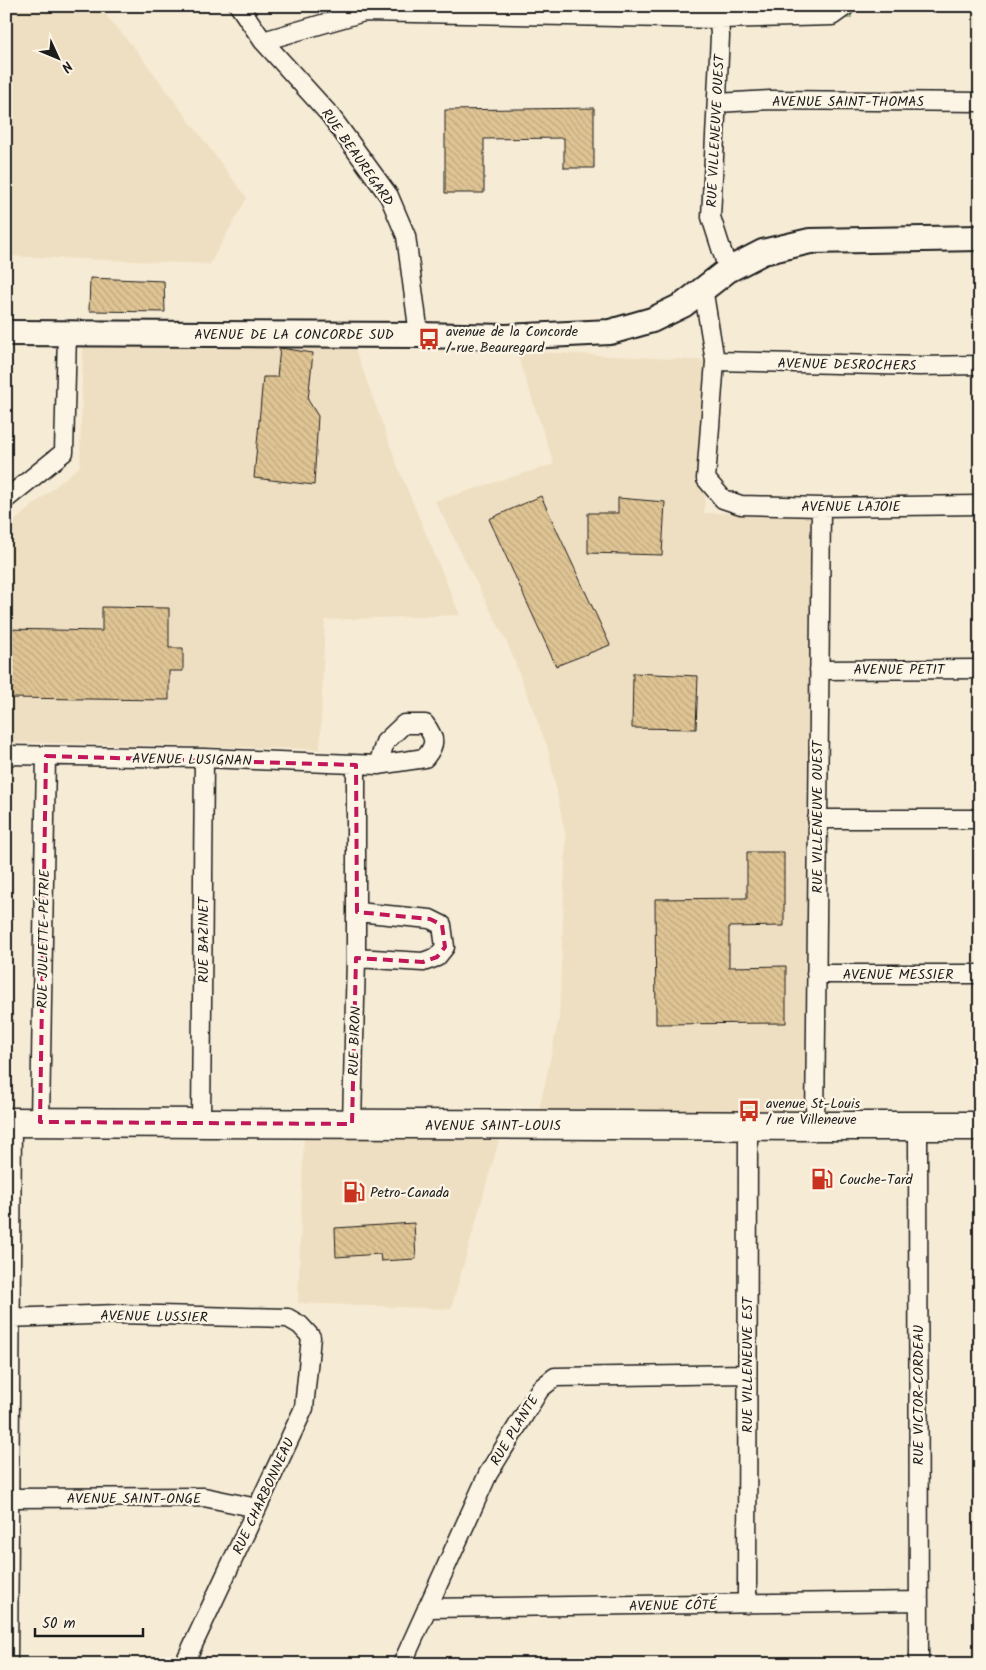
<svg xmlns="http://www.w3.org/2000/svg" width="986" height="1670" viewBox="0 0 986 1670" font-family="Kalam,sans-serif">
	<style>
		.built { fill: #efdfc2 }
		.park { fill: url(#park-tufts); stroke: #688263 }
		.building { fill: url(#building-back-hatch); stroke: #1c1c1c }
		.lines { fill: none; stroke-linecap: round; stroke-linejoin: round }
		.street-casing { stroke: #1c1c1c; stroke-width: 21 }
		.secondary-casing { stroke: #1c1c1c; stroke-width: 28 }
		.primary-casing { stroke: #1c1c1c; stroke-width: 31 }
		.street { stroke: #fcf5e5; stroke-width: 18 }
		.secondary { stroke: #fcf5e5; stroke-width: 24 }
		.primary { stroke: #fcf5e5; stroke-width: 28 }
		.marked { fill: none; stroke: #c2185b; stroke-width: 4; stroke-dasharray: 10 6; stroke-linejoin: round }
		.labels { text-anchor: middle; stroke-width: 4.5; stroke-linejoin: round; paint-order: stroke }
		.street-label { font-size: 14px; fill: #1c1c1c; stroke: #fcf5e5 }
		.poi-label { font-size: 14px; fill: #1c1c1c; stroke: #fcf5e5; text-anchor: start }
	</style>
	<defs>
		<pattern id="park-tufts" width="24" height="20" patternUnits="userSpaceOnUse" patternTransform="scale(1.25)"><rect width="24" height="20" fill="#b3e8aa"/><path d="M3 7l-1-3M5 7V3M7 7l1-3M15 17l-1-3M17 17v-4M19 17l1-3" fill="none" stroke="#99c692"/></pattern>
		<pattern id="building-back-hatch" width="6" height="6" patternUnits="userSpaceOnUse" patternTransform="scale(1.25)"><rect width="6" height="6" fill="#dfc494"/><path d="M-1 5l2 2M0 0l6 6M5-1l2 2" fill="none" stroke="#bfa87f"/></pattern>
	</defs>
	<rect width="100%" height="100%" fill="#f6ebd5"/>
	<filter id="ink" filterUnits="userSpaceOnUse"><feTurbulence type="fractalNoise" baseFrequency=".02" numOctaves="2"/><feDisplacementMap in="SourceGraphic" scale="10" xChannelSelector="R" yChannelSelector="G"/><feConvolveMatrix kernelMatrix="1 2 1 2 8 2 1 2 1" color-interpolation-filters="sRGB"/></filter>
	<g filter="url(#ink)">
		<path class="built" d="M6 6H98L137 51 247 198 210 264 6 256Z
			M83 341 353 343 398 467 460 615 325 620 320 749 6 742V528L80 466Z
			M516 351 715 361 704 513 813 514 815 1126 536 1125 559 1018 566 838 548 749 509 647 435 501 554 464Z
			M503 1126 451 1309 298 1303 304 1129Z"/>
		<path class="park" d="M582 6H852L851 18 583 26Z"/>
		<path class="building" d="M594 108V168H564V138L484 139V193H445V110Z
			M90 278 164 281 165 312 89 311Z
			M280 348 313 353 308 400 318 416 314 485 254 478 263 377H277Z
			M541 496 610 645 556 666 489 519Z
			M618 498 665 502 662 555 588 553V513H618Z
			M102 607 169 608V648H183V671H169V700L6 698V629L102 631Z
			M633 673 698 676 696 729 632 728Z
			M747 852H784V926L729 927V967L786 966V1023L656 1024 655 899 747 898Z
			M414 1223 416 1259 381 1261 380 1254 336 1257 335 1228Z"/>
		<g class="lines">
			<g class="street-casing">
				<path id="street" d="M239 6 263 41 330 115 389 196 406 236 419 335
					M719 19 720 36 711 217 728 270
					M263 41 364 12 719 19 832 16 846 6
					M717 103 771 100 980 102
					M703 288 715 361 706 479 723 499 741 505 821 507 980 505
					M715 361 919 366 980 365
					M6 499 64 452 67 333
					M819 670 980 669
					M6 755 204 758 378 765 425 758C436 744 436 739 425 724H404L385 742 378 765
					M817 819H980
					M356 958 423 962 437 957 445 947 442 925 430 919 357 912
					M816 974H980
					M40 1122 46 756
					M201 1123 204 758
					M352 1124 356 958V765
					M815 1126 821 507
					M918 1126 919 1664
					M6 1318 118 1314 288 1318 300 1325 311 1337 304 1408 184 1664
					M10 1498 204 1497 257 1508
					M747 1604 748 1126
					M427 1608 919 1601
					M8 1664 12 1122
					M402 1664 488 1474 540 1389 555 1377 747 1374"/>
			</g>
			<g class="secondary-casing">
				<path id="secondary" d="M6 333 419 335 506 337 610 332 652 320 683 305 728 270 763 252 810 241 980 238"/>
			</g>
			<g class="primary-casing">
				<path id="primary" d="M6 1122 815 1126H980"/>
			</g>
			<use href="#street" class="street"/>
			<use href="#secondary" class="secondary"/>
			<use href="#primary" class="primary"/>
		</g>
	</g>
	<path class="marked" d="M46 756 356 765 357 912 430 919 442 925 445 947 437 957 423 962 356 958 352 1124 40 1122Z"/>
	<defs>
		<g id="bus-bare" transform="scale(1.725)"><path d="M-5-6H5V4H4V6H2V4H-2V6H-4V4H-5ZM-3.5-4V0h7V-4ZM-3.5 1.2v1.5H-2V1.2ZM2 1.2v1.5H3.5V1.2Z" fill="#c8321e" stroke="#fcf5e5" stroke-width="2.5" paint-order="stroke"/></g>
		<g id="fuel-bare" transform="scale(1.725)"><path d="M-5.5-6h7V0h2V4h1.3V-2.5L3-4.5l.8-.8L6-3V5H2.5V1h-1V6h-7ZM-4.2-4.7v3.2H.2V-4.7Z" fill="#c8321e" stroke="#fcf5e5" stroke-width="2.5" paint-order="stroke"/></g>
	</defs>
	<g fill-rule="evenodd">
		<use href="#bus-bare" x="429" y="339"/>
		<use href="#bus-bare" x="749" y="1111"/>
		<use href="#fuel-bare" x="822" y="1179"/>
		<use href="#fuel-bare" x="354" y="1192"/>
	</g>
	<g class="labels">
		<g class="street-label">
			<text x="848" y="106">AVENUE SAINT-THOMAS</text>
			<text transform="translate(715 131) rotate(-87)" y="5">RUE VILLENEUVE OUEST</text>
			<text transform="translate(358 157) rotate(55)" y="5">RUE BEAUREGARD</text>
			<text x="294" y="339">AVENUE DE LA CONCORDE SUD</text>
			<text transform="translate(847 364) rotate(1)" y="5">AVENUE DESROCHERS</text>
			<text x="851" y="511">AVENUE LAJOIE</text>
			<text x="899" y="674">AVENUE PETIT</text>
			<text transform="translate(192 759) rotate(1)" y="5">AVENUE LUSIGNAN</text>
			<text transform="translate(817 817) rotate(-90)" y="5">RUE VILLENEUVE OUEST</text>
			<text transform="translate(43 939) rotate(-89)" y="5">RUE JULIETTE-PÉTRIE</text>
			<text transform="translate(203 940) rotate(-90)" y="5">RUE BAZINET</text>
			<text x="898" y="979">AVENUE MESSIER</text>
			<text transform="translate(354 1041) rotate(-88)" y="5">RUE BIRON</text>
			<text x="493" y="1130">AVENUE SAINT-LOUIS</text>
			<text transform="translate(154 1316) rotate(1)" y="5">AVENUE LUSSIER</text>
			<text transform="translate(747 1365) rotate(-90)" y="5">RUE VILLENEUVE EST</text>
			<text transform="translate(918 1395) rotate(-90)" y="5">RUE VICTOR-CORDEAU</text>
			<text transform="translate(514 1430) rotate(-59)" y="5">RUE PLANTE</text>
			<text transform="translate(263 1496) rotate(-65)" y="5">RUE CHARBONNEAU</text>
			<text x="134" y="1503">AVENUE SAINT-ONGE</text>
			<text transform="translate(673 1605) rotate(-1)" y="5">AVENUE CÔTÉ</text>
		</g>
		<g class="poi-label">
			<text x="446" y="336">avenue de la Concorde<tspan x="446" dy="16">/ rue Beauregard</tspan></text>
			<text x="766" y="1108">avenue St-Louis<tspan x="766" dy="16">/ rue Villeneuve</tspan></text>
			<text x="839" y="1184">Couche-Tard</text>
			<text x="370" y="1197">Petro-Canada</text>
		</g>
	</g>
	<rect width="986" height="1670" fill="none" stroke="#fcf5e5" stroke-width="25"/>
	<rect x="12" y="12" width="961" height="1645" fill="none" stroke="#1c1c1c" stroke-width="2" filter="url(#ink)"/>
	<g transform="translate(58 58) rotate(134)" stroke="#fcf5e5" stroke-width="4" paint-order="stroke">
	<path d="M0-4L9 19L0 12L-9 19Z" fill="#1c1c1c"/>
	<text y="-8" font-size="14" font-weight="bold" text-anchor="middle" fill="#1c1c1c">N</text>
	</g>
	<path d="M35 1628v8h108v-8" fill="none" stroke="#1c1c1c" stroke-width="2.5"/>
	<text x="42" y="1628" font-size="15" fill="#1c1c1c" stroke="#fcf5e5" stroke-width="4" paint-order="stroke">50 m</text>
</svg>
